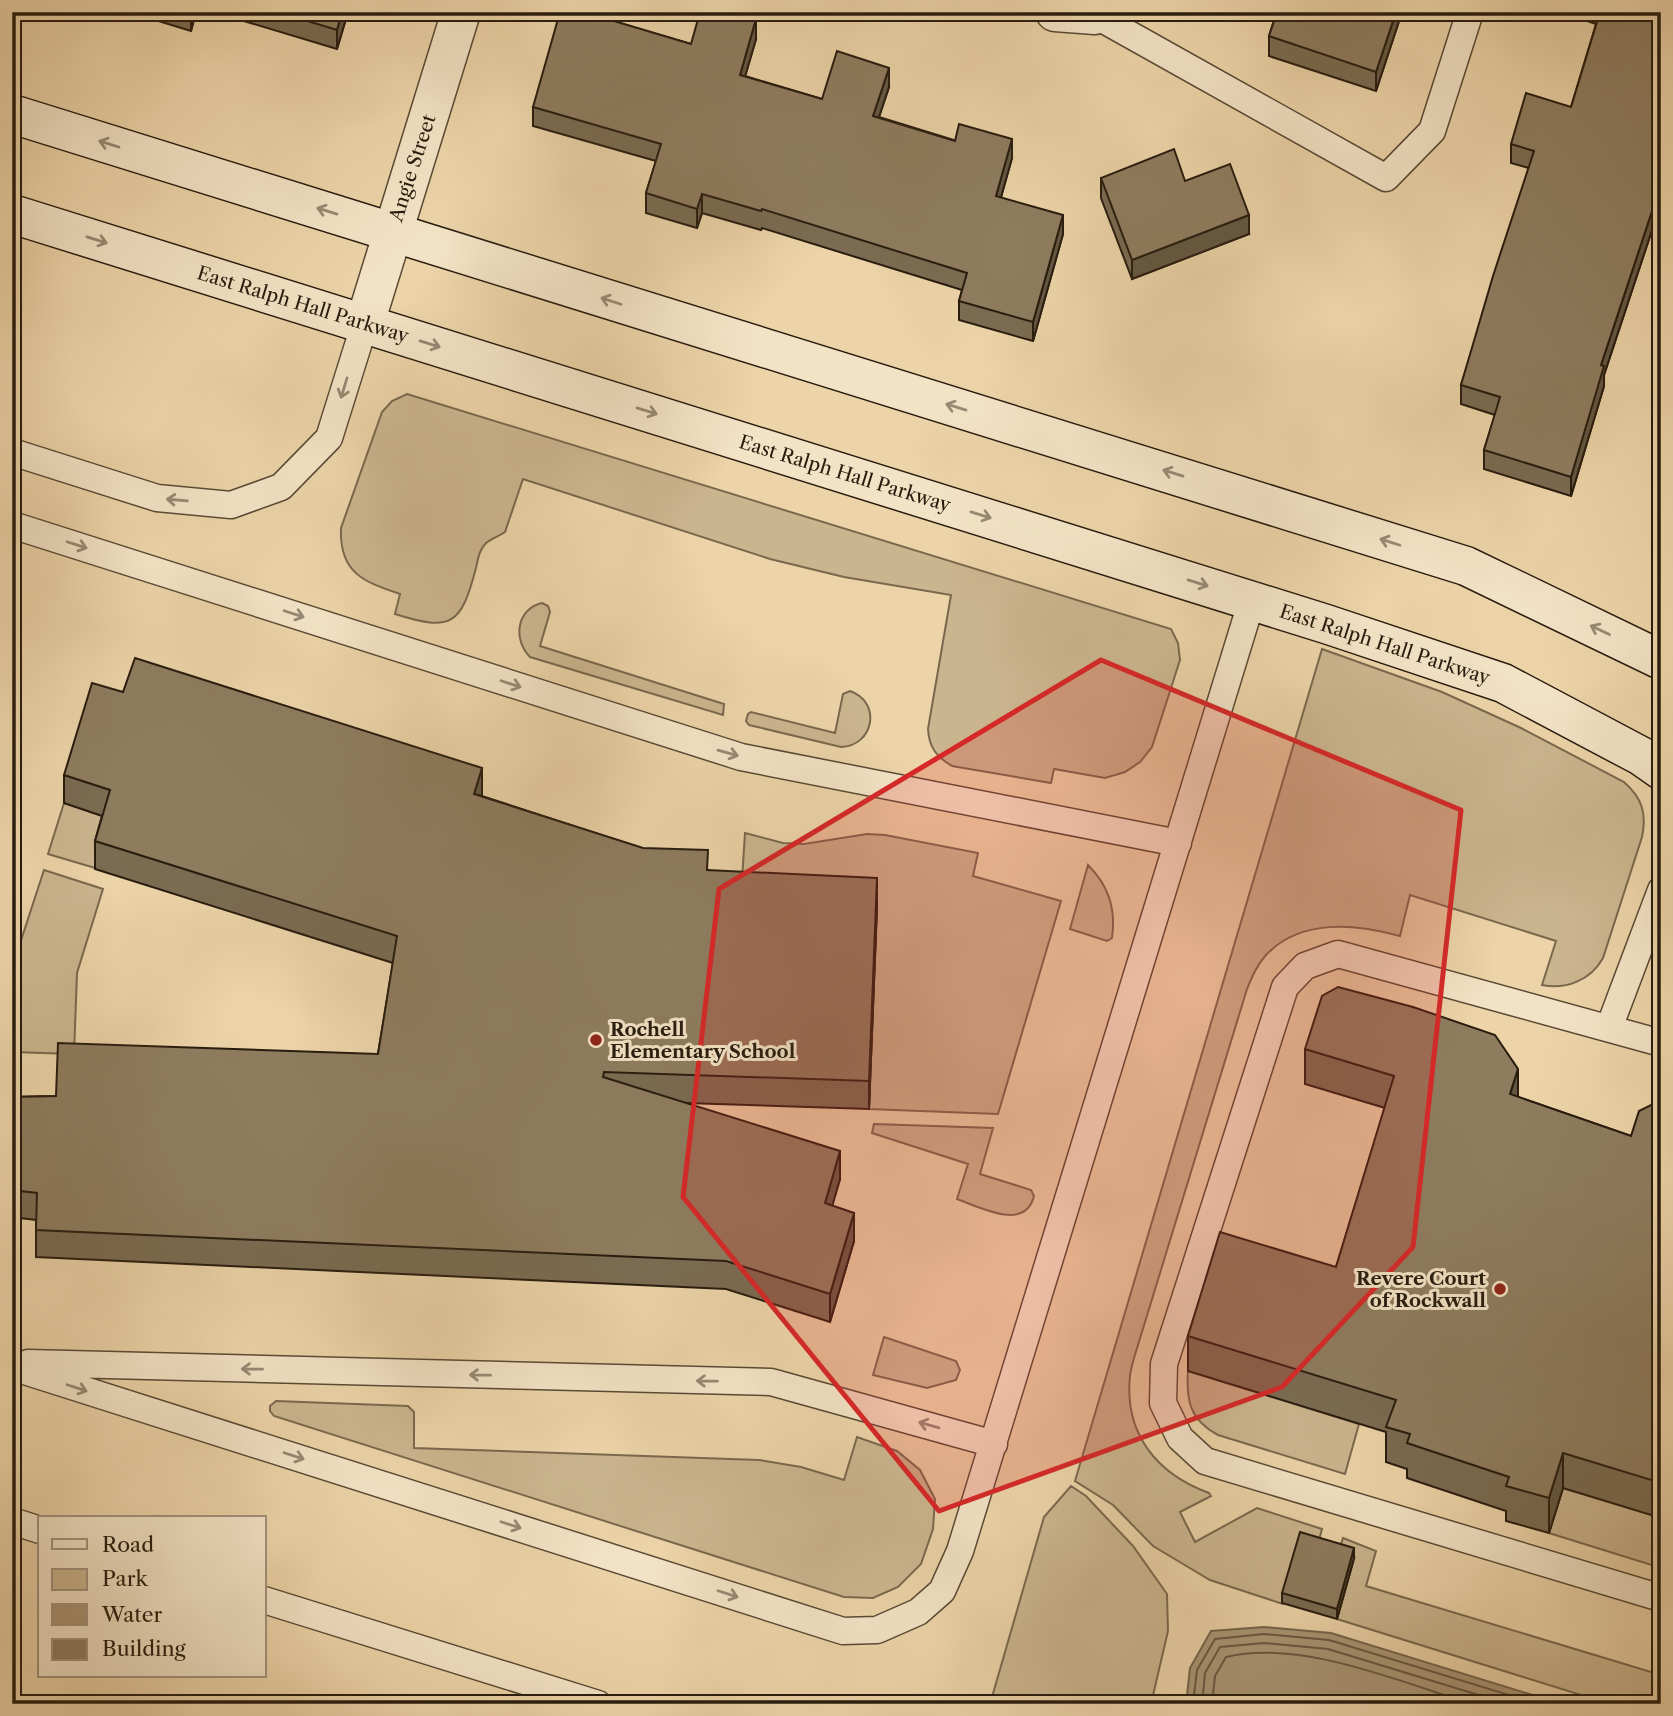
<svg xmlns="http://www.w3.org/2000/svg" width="1673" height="1716" viewBox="0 0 1673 1716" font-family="'Libre Caslon Text',serif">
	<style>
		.green { fill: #cbb58e; stroke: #7a684e; stroke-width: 2 }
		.water { fill: #a99574; stroke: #75654c; stroke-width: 2 }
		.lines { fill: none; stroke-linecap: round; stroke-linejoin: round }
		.shore { stroke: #685842; stroke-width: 2 }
		.service-casing { stroke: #594a35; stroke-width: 29 }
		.minor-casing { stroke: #594a35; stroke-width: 41 }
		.secondary-casing { stroke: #281c0f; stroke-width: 41 }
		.service { stroke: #f3e3c6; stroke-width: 26 }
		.minor { stroke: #f3e3c6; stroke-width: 38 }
		.secondary { stroke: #f3e3c6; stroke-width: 38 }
		.wall { fill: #7a6b52; stroke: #281c0f; stroke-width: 2 }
		.shaded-wall { fill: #635742; stroke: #281c0f; stroke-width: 2 }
		.building { fill: #8e7c5f; stroke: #281c0f; stroke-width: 2 }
		.oneway { stroke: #988974 }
		.marked { fill: #d62828; fill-opacity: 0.2; stroke: #d62828; stroke-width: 5; stroke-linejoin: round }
		.poi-dot { fill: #8f2418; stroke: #f3e3c6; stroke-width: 2.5 }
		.labels { text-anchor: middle; stroke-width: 6; stroke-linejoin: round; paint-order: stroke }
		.street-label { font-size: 19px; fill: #281c0f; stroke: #f3e3c6 }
		.poi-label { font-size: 19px; font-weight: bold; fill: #281c0f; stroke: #f3e3c6; text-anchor: start }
	</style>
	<rect width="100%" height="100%" fill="#ecd4a8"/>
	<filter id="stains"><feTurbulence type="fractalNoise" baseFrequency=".00286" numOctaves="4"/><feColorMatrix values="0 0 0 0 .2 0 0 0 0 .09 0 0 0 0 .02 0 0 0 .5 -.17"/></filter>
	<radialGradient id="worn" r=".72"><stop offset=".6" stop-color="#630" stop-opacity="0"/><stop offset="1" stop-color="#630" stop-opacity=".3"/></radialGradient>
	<path class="green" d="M407 394 1171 629 1178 643 1180 660 1152 747 1140 762 1125 772 1105 778 1054 769 1051 783 952 766C937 757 929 748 928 729L951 595 844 577 770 559 523 479 505 532C499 536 491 539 486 543 479 550 478 559 476 568 461 625 452 632 395 614L400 594C364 582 339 573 341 528L382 412 392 401Z
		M542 603 548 606 550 612 540 646 724 704 723 715 530 657C513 640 516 609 542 603Z
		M1322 649 1442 692 1521 728 1624 782C1642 798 1647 813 1642 837L1603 958C1591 980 1566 990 1542 985L1556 941 1410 895 1400 936C1355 924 1301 918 1266 955 1257 965 1252 977 1247 989L1138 1345C1135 1355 1131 1366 1130 1376 1124 1434 1157 1474 1209 1493L1211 1496 1180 1512 1195 1542 1257 1508 1322 1529 1317 1547 1300 1543 1283 1604 1210 1580 1173 1558 1153 1546 1113 1505 1075 1481Z
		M850 691C882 702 874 746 841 747L749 725 746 721 748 714 751 712 835 733 843 694Z
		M64 803 110 818 95 868 48 854Z
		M745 833 783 843 804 844 867 834 885 835 978 853 973 876 1061 901 998 1114 869 1109 877 906 742 880Z
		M1088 865C1109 886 1116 909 1112 938L1107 941 1070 929Z
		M44 870 103 889 77 973 74 1054 12 1052V968Z
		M874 1124 993 1128 980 1174 1031 1190 1034 1196C1025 1232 980 1207 957 1199L968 1164 872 1133Z
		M884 1337 956 1361 960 1370 956 1380 927 1388 873 1375Z
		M1188 1371 1359 1424 1345 1474 1218 1435C1190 1420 1186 1401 1188 1371Z
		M276 1401 408 1406 414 1412V1448L759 1460 801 1467 844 1480 857 1437 897 1451 920 1470 935 1499 933 1529 921 1564 898 1587 873 1598 844 1597 274 1416 270 1411V1406Z
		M1071 1486 1086 1496 1133 1546 1167 1594 1168 1631 1151 1704H990L1044 1517Z
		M1563 1488 1661 1518V1568L1549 1533Z
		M1343 1538 1376 1551 1366 1586 1661 1675V1704H1610L1337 1619 1354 1559 1338 1553Z"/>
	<path class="water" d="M1264 1627 1331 1633 1562 1704H1186L1190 1668 1211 1631Z"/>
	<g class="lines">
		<path class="shore" d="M1193 1704 1197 1670 1215 1639 1264 1634 1329 1640 1538 1704
			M1202 1704 1205 1673 1220 1647 1264 1643 1328 1649 1508 1704
			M1212 1704 1215 1676 1226 1657C1301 1639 1400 1682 1472 1704"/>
		<g class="service-casing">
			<path id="service" d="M1095 15 1386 178 1432 131 1470 12
				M12 452 157 498 231 505 281 487 329 438 365 323
				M12 525 741 757 1178 843
				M1609 1028 1661 890
				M1661 1043 1338 954 1305 966 1285 987 1164 1364 1163 1403 1180 1438 1205 1461 1661 1598
				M28 1363 771 1382 994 1444
				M12 1367 843 1631 877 1630 918 1612 942 1591 960 1551 1252 600
				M12 1521 40 1530
				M264 1600 598 1704"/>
		</g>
		<g class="minor-casing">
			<path id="minor" d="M1055 12 1095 15 1096 12
				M365 323 461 12"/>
		</g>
		<g class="secondary-casing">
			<path id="secondary" d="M12 114 1466 566 1661 660
				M12 214 1326 624 1503 683 1641 756 1661 770"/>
		</g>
		<use href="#service" class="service"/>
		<use href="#minor" class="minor"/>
		<use href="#secondary" class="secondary"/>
	</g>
	<path class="wall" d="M129 12H196L191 31Z
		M214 12H348L337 49Z
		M1260 12H1402L1376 91 1269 56V36L1275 17Z
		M1578 12H1661V203L1604 375V386L1571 496 1484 469V450L1495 415 1461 404V385L1529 168 1511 163V144L1571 107 1596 24 1578 18Z
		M619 23 691 44 756 39 745 76 822 99 889 87 879 117 1012 158 1001 197 1063 234 1033 341 959 320V301L962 290 762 228 761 230 702 213 697 228 646 213V193L656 161 533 126V107Z
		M1101 178 1185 181 1249 234 1132 279 1101 198Z
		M64 775 482 796 708 870 877 906 869 1109 685 1103 840 1179 832 1205 854 1241 830 1322 726 1289 36 1257V1220L12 1217V1097L56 1096 378 1054 393 963 95 869V841L102 816 64 803Z
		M1305 1049 1518 1097 1631 1136 1661 1100V1518L1563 1488 1549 1533 1506 1521V1511L1407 1478V1469L1386 1462V1432L1188 1371V1336L1336 1267 1385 1108 1305 1084Z
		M1354 1558 1337 1619 1282 1603V1593Z"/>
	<path class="shaded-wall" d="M191 12H196L191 31Z
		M342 12H348L337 49V30Z
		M616 12H622L614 41V21Z
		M1396 12H1402L1376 91V72Z
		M756 19V39L740 94V75Z
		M889 68V87L873 135V116Z
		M1012 139V158L996 215V196Z
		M1661 184V203L1604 375V386L1571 496V477L1601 365Z
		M702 194V213L697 228V209Z
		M1063 215V234L1033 341V322Z
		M1249 215V234L1132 279V260Z
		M482 768V796L474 794Z
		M877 878V906L869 1109V1081Z
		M1518 1069V1104L1510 1094Z
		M840 1151V1179L825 1231V1203Z
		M854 1213V1241L830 1322V1294Z
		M1563 1453V1488L1549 1533V1498Z
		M1354 1548V1558L1337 1619V1609Z"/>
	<path class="building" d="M278 12H342L337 30Z
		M560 12H616L614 21 691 44 700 12H732L756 19 740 75 822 99 837 51 889 68 873 116 955 141 959 124 1012 139 996 196 1063 215 1033 322 959 301 967 273 762 209 761 211 702 194 697 209 646 193 661 144 533 107Z
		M1277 12H1396L1376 72 1269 36Z
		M1600 12H1661V184L1601 365 1604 366 1571 477 1484 450 1500 397 1461 385 1493 276 1534 151 1511 144 1526 93 1571 107Z
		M1174 149 1185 181 1230 164 1249 215 1132 260 1101 178Z
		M135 658 482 768 474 794 643 848 708 850 707 870 877 878 869 1081 604 1072 603 1077 840 1151 825 1203 854 1213 830 1294 726 1261 36 1230 37 1193 12 1190V1097L56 1096 58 1043 378 1054 397 936 95 841 110 790 64 775 92 683 123 692Z
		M1338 987 1413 1007 1495 1035 1518 1069 1510 1094 1631 1136 1639 1111 1661 1100V1483L1563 1453 1549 1498 1506 1486 1509 1477 1407 1443 1410 1434 1386 1427 1396 1400 1188 1336 1220 1232 1336 1267 1394 1076 1305 1049 1322 996Z
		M1300 1532 1354 1548 1337 1609 1282 1593Z"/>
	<defs><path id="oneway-shaft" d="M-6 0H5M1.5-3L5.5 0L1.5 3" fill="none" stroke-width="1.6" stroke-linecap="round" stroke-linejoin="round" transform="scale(1.75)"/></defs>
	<g class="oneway">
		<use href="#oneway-shaft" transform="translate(109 144) rotate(-163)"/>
		<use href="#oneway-shaft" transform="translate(327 211) rotate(-163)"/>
		<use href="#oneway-shaft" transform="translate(97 240) rotate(17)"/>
		<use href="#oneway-shaft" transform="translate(611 301) rotate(-162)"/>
		<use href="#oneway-shaft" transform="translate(430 344) rotate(17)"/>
		<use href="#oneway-shaft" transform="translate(344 388) rotate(107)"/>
		<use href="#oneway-shaft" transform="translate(956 407) rotate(-163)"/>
		<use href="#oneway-shaft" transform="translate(647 411) rotate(17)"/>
		<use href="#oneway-shaft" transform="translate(1173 473) rotate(-163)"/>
		<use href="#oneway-shaft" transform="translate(177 500) rotate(-175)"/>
		<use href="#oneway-shaft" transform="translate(981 515) rotate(17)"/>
		<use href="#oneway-shaft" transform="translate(1390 542) rotate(-162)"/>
		<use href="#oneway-shaft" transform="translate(77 545) rotate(18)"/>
		<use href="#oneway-shaft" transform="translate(1198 583) rotate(17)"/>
		<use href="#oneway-shaft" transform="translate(294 614) rotate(18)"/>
		<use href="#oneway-shaft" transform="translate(1600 630) rotate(-154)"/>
		<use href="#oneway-shaft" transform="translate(511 684) rotate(18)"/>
		<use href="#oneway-shaft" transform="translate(728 753) rotate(16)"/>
		<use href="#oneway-shaft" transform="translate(252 1369) rotate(-179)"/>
		<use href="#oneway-shaft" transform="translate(480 1375) rotate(-179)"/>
		<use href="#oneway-shaft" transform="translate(707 1381) rotate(-179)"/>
		<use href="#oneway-shaft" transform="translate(77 1388) rotate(18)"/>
		<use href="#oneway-shaft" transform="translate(929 1425) rotate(-164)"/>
		<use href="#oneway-shaft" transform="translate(294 1456) rotate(18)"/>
		<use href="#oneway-shaft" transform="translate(511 1525) rotate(18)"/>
		<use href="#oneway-shaft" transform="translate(728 1594) rotate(18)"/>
	</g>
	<path class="marked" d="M1101 660 1461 810 1413 1247 1282 1387 939 1511 683 1197 719 889Z"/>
	<g class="poi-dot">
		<circle cx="596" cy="1040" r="7"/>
		<circle cx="1500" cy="1289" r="7"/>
	</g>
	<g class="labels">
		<g class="street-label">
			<text transform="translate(412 168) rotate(-72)" y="7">Angie Street</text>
			<text transform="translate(303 304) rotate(17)" y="7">East Ralph Hall Parkway</text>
			<text transform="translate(845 473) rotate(17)" y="7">East Ralph Hall Parkway</text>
			<text transform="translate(1385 644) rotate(18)" y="7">East Ralph Hall Parkway</text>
		</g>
		<g class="poi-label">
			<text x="610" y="1036">Rochell<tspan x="610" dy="22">Elementary School</tspan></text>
			<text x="1486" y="1285" text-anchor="end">Revere Court<tspan x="1486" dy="22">of Rockwall</tspan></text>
		</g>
	</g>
	<rect width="1673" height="1716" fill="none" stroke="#ecd4a8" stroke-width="42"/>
	<rect x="14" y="14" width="1645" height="1688" fill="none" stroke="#281c0f" stroke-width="3.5"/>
	<rect x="21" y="21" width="1631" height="1674" fill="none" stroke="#281c0f" stroke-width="2"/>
	<rect x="38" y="1516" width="228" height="161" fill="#f3e3c6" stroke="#a2937d" stroke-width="2"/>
	<rect x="52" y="1539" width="35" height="10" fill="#f3e3c6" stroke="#a2937d" stroke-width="2"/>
	<text x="102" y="1552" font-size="21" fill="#281c0f">Road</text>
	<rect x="52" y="1569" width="35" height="21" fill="#cbb58e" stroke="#a2937d" stroke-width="2"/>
	<text x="102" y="1586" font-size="21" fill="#281c0f">Park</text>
	<rect x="52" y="1604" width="35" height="21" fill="#a99574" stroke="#a2937d" stroke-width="2"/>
	<text x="102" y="1622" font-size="21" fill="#281c0f">Water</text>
	<rect x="52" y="1639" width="35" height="21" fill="#8e7c5f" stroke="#a2937d" stroke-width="2"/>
	<text x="102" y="1656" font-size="21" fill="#281c0f">Building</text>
	<rect width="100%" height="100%" filter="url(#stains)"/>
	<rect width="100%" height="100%" fill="url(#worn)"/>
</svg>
